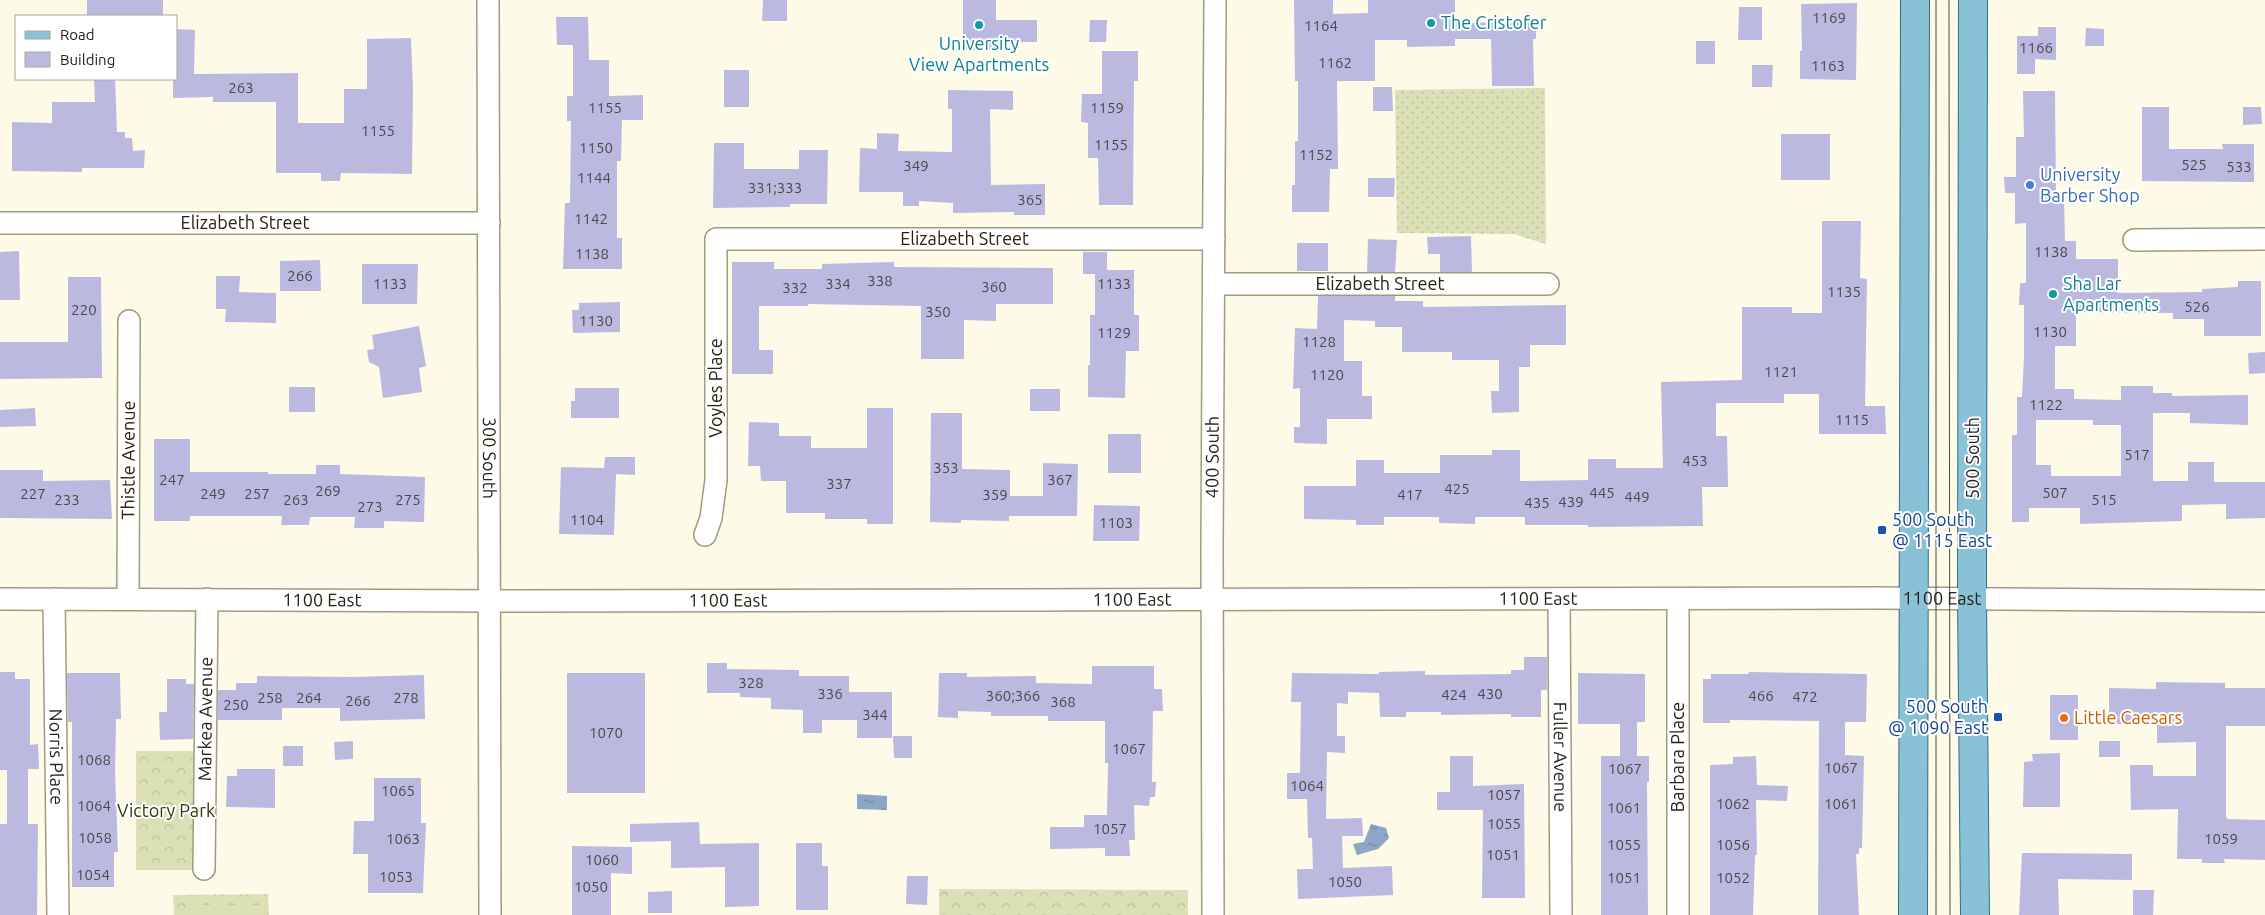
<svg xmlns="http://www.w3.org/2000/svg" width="2265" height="915" viewBox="0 0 2265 915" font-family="Ubuntu,sans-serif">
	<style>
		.grass { fill: url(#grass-dots) }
		.forest { fill: url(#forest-crowns) }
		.pitch { fill: #dbe0b6 }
		.water { fill: url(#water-ripples) }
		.building { fill: #bcb9e1; fill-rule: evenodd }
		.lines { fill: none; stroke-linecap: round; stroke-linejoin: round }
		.street-casing { stroke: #a19b7f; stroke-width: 24 }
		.primary-casing { stroke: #326f81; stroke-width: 30 }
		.street { stroke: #fff; stroke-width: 21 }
		.primary { stroke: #89c2d6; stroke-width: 28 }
		.tram { stroke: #504d41; stroke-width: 1 }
		.culture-dot { fill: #0f9aa8; stroke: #fff; stroke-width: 2 }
		.shop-dot { fill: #3f7fe0; stroke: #fff; stroke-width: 2 }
		.transit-dot { fill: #1a4fb4; stroke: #fff; stroke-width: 2 }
		.food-dot { fill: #e8710a; stroke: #fff; stroke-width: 2 }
		.labels { text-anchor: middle; stroke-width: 4; stroke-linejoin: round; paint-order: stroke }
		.number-label { font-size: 15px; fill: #4a484a }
		.culture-label { font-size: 18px; fill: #0d838f; stroke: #fff; text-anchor: start }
		.shop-label { font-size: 18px; fill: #366cbe; stroke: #fff; text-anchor: start }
		.street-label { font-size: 18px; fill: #242217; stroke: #fff }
		.transit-label { font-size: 18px; fill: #164399; stroke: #fff; text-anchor: start }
		.food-label { font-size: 18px; fill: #c56008; stroke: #fff; text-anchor: start }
		.park-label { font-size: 18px; fill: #343704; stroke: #fff }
	</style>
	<defs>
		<pattern id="grass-dots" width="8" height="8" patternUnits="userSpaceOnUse" patternTransform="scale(1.25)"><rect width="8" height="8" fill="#dbe0b6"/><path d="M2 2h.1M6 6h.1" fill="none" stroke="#bcc09c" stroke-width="1.8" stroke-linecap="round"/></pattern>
		<pattern id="forest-crowns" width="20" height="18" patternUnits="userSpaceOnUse" patternTransform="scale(1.25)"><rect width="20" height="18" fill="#dbe0b6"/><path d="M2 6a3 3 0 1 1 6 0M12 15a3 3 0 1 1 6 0" fill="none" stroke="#bcc09c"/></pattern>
		<pattern id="water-ripples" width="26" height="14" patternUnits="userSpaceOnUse" patternTransform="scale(1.25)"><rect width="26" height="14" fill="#8da5c6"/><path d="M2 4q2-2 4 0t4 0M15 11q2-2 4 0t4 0" fill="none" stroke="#7386a0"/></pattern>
	</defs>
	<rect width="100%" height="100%" fill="#fefae8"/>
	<path class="grass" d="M1545 88 1546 244 1514 234 1397 233 1395 90Z"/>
	<path class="forest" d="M136 751H195V870H136Z
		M939 889 1188 890V915H939Z
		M268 894 269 915H174L173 895Z"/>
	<path class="pitch" d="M189 905H262V915H189Z"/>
	<path class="water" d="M857 794 887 796V810L857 809Z
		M1371 824 1386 828 1389 838 1378 849 1357 855 1353 844 1364 842Z"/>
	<path class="building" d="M87 0H163V16H87Z
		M763 0H787V21H762Z
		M963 0H996V20H1037V42H996V50H963Z
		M1294 0H1333V14L1368 13V0H1455V23L1536 22V39H1533L1534 86H1492L1491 39H1455V46L1407 47V40H1375V81H1337L1338 169H1330L1329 212H1292V185H1295V141H1298V81H1295Z
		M1857 3 1856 80 1800 79V51H1802L1801 4Z
		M1739 7H1762V40H1738Z
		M556 17H588L589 60H609V96L643 95V120H622L621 161H617V238H622V269H563L565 203H570L571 121H567V96H573V45H557Z
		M1090 20H1107L1106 42H1089Z
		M2038 27H2056V60L2035 59V74H2017V36H2038Z
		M2086 28 2104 29V46H2085Z
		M176 29 195 30 194 74 298 73V123H344V89H367V39L411 38 413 90 412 174 341 173 340 181H321V173H276V102H213V97L173 98V79H176Z
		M1696 41H1715V64H1696Z
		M1102 51H1138V81H1134L1133 205H1099L1098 158H1088V123L1081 122 1082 94H1102Z
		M1752 65H1773L1772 87H1752Z
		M724 70H749V107H724Z
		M115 79 117 132H125V138H132L133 151 145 150 144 168H82V172L12 171V122L52 123V102H95L94 80Z
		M1373 87H1392L1393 111H1373Z
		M948 90 1013 91V110L990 109 991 185 1045 184V215H1014V212L953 213V203L919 201V206H903V192H859L860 148 877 149V133L899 134 898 151 952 152V109H948Z
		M2023 91H2055L2056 198H2064L2065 241H2076V259H2118V293L2202 292V289L2238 287V281H2261V336H2204V319H2173V313L2076 312V346H2055V389H2074V399L2121 400V386H2153V393H2172V396L2248 395V425L2190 423V413H2153V481H2188V462H2214V482H2265V518L2226 519V504L2182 505V521L2080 524V508H2029V522H2012V435H2017V397H2022L2024 357V305H2019L2020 283H2026V223L2015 224V193H2005L2004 177H2016V137H2024ZM2036 420H2093V425H2121V476H2051V465H2036Z
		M2142 107H2169V149H2223L2222 144H2254V182L2142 181Z
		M2243 107H2261L2262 124 2243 125Z
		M1781 134H1830V180H1781Z
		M714 143H744V169H799V150H828L827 204H790V207L713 208Z
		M1368 178H1395L1394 197H1368Z
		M1822 221H1861L1860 278 1867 279 1865 406H1885L1886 434H1819V394H1784V403H1716V436H1727L1728 487H1702L1703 526 1588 527V525H1525V517H1475V524L1439 523V517H1384V525H1356V520L1304 519V486H1356V460H1384V473H1440V455H1492V450H1520V481L1588 480V459H1616V468H1663L1661 382 1742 380V307H1792V313H1822Z
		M1471 236 1472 272H1440V254H1428L1427 237Z
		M1368 239 1397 240 1395 272H1367Z
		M1297 243H1328V271H1297Z
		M19 251 20 300H0V252Z
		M1083 252H1107V270H1134V315H1139V351H1126L1125 398 1088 397V365H1090V315H1095V274H1083Z
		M320 260 321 291H280V261Z
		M732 262H774V269H822V264L894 262V267L1053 268V304H996V321L964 320V359H921V306L808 304V306H759V350H773V374H732Z
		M362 264H418L417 304H362Z
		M216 276H240L239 292 276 293V323L225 322 226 309H216Z
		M68 277H101L102 378 0 379V342H68Z
		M1318 296H1395V301H1423V307L1566 305V345H1530V367H1519V412L1492 413 1491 391H1499V360H1452V352H1402V327H1375V321L1344 320V361H1362V396H1372V419H1327V444L1294 443V427H1300V388L1293 389 1295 328 1317 329Z
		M620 302V332L573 333 572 310H579V303Z
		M419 326 426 366 419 368 422 392 383 398 379 367 369 362 367 350 374 349 372 335Z
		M2265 352V373L2249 374 2248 353Z
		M289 387H315V412H289Z
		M575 388H619V418H571V401H575Z
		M1030 389H1060V411H1030Z
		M35 408 36 426 0 427V410Z
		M867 408H893V524H867V519H825V513H786V481H761L760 466H748L749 422 779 423V436H811V448H867Z
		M931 413H962V469L1010 470V496H1043V463L1078 464 1077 516H1009V521L961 520V523L930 522Z
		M1108 434H1141V473H1108Z
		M154 439H190V472H268V474H316V465H340V474L425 477 424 522 384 521V528H354L355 517H310L309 525H281L282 516H190V521H154Z
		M605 457H635V475L616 474 614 535 559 534 561 467 604 468Z
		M0 470H43V481L110 480 112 519 0 518Z
		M1094 505 1140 506 1139 541H1093Z
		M1524 657H1547V690H1541V717H1511V714L1441 715V712H1406V717H1380L1379 693 1348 692V704L1337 703V736H1345V753L1327 752 1326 819 1362 818 1363 836H1342L1343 868 1392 866 1393 895 1298 899 1297 869H1313L1312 838H1308L1307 799H1287V773H1300L1301 702H1291L1292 673 1379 674V672L1425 671V675L1511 674V670H1524Z
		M707 663H727V669L799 670V676H849V692H892V738H857V720H822V733H803V710L771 709V698L740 697V693H707Z
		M1092 666H1154V689H1162L1163 711H1153L1152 782H1156L1155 797H1150L1149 806 1134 805 1135 840H1129L1130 856H1105V848L1050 849V827H1084V815H1107L1108 763H1105V721H1048V716H991V712L958 711V718L938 717 939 673H967V677L1036 676V683L1092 684Z
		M0 672H15V679H30V745L38 744 39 769H28V824H38L37 915H0V824H7V770H0Z
		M1749 672 1867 674 1866 722H1845V755L1864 756 1862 848H1859V854H1856L1859 915H1818L1819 721 1730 720V723H1703V679H1711V674H1748Z
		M67 673H120L121 719H116L115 773 118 852H114V887H72V722H68Z
		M567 673H645V793H567Z
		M1578 673 1645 674V722H1637V756H1649V782H1647L1648 915H1601V756H1620V724H1578Z
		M424 675 425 719 340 721V708H282V720H218V690H236V683H257V676L352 677Z
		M167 679H186V684H194L193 739 160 740 159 712H167Z
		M2156 682 2225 683V688H2265V726H2226V816L2227 819 2265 820V860L2224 859 2225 863H2202V859H2177L2178 809 2131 810 2130 765H2153V776H2196V742L2157 743V724H2109V688L2156 689Z
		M2050 695H2078V740H2050Z
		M893 736H912V758H894Z
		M353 741V759L335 760 334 742Z
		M2099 741H2120V757H2099Z
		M283 746H303V766H283Z
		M2060 753V807H2023L2024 762 2033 761 2032 754Z
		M1450 756H1473V786L1524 784 1525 898H1482L1483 810H1437V792H1450Z
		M1756 756 1757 785 1788 786 1787 801 1756 800 1757 855H1755L1753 915H1710V765L1733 764V757Z
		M237 769H275V808L226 807 227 776H237Z
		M374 778H421V823H426L423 893H368V854H353L354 821H374Z
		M699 822 700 844 759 843V906L725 907V867L671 868V841L630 842V824Z
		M796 843H822V866H828V910H796Z
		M572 846 632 847V874L611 873V915H572Z
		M2022 853 2132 854V880L2058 879 2059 915H2019Z
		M907 876H928L927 905 906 904Z
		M2133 890H2154L2153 915H2133Z
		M672 891V913H648V892Z"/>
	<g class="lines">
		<g class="street-casing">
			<g id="street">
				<path id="s1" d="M488 0 490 915"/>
				<path id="s2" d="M0 223H489"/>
				<path d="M2134 240 2265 239"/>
				<path id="s3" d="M1214 284H1548"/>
				<path id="s4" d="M705 535 711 518 716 480V239H1214"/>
				<path id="s5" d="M0 599 515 601 1877 598 2265 601"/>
				<path id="s6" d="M54 599 58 915"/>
				<path id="s7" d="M128 599 129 321"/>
				<path id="s8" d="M1559 599 1561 915"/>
				<path d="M1678 599V915"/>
				<path id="s9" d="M204 869 207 599"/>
				<path id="s10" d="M1213 915 1212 549 1215 0"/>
			</g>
		</g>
		<g class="primary-casing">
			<path id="primary" d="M1973 0 1972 599 1975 915
				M1913 915 1915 0"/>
		</g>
		<use href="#street" class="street"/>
		<use href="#primary" class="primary"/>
		<path class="tram" d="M1949 0 1950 915
			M1936 915V0"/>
	</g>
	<g class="culture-dot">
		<circle cx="1431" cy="23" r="5"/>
		<circle cx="979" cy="25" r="5"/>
		<circle cx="2053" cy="294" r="5"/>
	</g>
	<circle class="shop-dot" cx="2030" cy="185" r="5"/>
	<g class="transit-dot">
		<rect x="1877" y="525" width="10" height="10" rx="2.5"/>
		<rect x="1993" y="712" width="10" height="10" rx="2.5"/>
	</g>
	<circle class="food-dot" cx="2064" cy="718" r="5"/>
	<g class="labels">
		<g class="number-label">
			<text x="1829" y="23">1169</text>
			<text x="1321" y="31">1164</text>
			<text x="2036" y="53">1166</text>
			<text x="1335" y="68">1162</text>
			<text x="1828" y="71">1163</text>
			<text x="241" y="93">263</text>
			<text x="605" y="113">1155</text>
			<text x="1107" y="113">1159</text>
			<text x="378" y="136">1155</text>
			<text x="1111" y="150">1155</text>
			<text x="596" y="153">1150</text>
			<text x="1316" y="160">1152</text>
			<text x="2194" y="170">525</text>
			<text x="916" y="171">349</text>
			<text x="2239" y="172">533</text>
			<text x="594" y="183">1144</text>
			<text x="775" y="193">331;333</text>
			<text x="1030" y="205">365</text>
			<text x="591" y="224">1142</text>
			<text x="2051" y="257">1138</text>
			<text x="592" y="259">1138</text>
			<text x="300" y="281">266</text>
			<text x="880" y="286">338</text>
			<text x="390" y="289">1133</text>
			<text x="838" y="289">334</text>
			<text x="1114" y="289">1133</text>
			<text x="994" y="292">360</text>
			<text x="795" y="293">332</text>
			<text x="1844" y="297">1135</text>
			<text x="2197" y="312">526</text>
			<text x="84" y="315">220</text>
			<text x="938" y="317">350</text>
			<text x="596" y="326">1130</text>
			<text x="2050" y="337">1130</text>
			<text x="1114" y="338">1129</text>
			<text x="1319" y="347">1128</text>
			<text x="1781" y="377">1121</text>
			<text x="1327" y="380">1120</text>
			<text x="2046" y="410">1122</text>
			<text x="1852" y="425">1115</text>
			<text x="2137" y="460">517</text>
			<text x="1695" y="466">453</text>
			<text x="946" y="473">353</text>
			<text x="172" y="485">247</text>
			<text x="1060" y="485">367</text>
			<text x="839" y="489">337</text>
			<text x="1457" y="494">425</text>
			<text x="328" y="496">269</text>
			<text x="1602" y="498">445</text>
			<text x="2055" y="498">507</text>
			<text x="33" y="499">227</text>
			<text x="213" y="499">249</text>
			<text x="257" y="499">257</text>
			<text x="995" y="500">359</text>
			<text x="1410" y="500">417</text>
			<text x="1637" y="502">449</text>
			<text x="67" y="505">233</text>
			<text x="296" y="505">263</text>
			<text x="408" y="505">275</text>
			<text x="2104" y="505">515</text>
			<text x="1571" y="507">439</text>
			<text x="1537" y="508">435</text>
			<text x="370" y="512">273</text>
			<text x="587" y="525">1104</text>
			<text x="1116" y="528">1103</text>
			<text x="751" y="688">328</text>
			<text x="830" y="699">336</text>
			<text x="1490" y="699">430</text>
			<text x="1454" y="700">424</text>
			<text x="1013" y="701">360;366</text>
			<text x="1761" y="701">466</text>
			<text x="1805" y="702">472</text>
			<text x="270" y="703">258</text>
			<text x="309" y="703">264</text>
			<text x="406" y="703">278</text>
			<text x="358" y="706">266</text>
			<text x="1063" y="707">368</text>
			<text x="236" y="710">250</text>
			<text x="875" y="720">344</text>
			<text x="606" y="738">1070</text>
			<text x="1129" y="754">1067</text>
			<text x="94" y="765">1068</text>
			<text x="1841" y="773">1067</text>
			<text x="1625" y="774">1067</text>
			<text x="1307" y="791">1064</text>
			<text x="398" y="796">1065</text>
			<text x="1504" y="800">1057</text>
			<text x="1733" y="809">1062</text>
			<text x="1841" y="809">1061</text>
			<text x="94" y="811">1064</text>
			<text x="1624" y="813">1061</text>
			<text x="1504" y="829">1055</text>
			<text x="1110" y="834">1057</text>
			<text x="95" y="843">1058</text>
			<text x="403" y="844">1063</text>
			<text x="2221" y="844">1059</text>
			<text x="1624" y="850">1055</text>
			<text x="1733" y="850">1056</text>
			<text x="1503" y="860">1051</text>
			<text x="602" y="865">1060</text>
			<text x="93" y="880">1054</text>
			<text x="396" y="882">1053</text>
			<text x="1624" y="883">1051</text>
			<text x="1733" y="883">1052</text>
			<text x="1345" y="887">1050</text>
			<text x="591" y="892">1050</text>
		</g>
		<g class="culture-label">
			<text x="1441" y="29">The Cristofer</text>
			<text x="979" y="50" text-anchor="middle">University<tspan x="979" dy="21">View Apartments</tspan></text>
			<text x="2063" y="290">Sha Lar<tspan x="2063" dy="21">Apartments</tspan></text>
		</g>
		<g class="shop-label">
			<text x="2040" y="181">University<tspan x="2040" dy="21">Barber Shop</tspan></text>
		</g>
		<g class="street-label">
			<text dy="6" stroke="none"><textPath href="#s2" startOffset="245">Elizabeth Street</textPath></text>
			<text dy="6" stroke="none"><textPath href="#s4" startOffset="546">Elizabeth Street</textPath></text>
			<text dy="6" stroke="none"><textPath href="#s3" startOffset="166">Elizabeth Street</textPath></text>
			<text transform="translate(716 388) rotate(-90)" y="6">Voyles Place</text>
			<text dy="6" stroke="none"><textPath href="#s1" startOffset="458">300 South</textPath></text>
			<text dy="6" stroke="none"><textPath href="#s10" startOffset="458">400 South</textPath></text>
			<text transform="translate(1973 458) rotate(-90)" y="6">500 South</text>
			<text dy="6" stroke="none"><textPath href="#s7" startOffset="139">Thistle Avenue</textPath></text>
			<text dy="6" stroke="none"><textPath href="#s5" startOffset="1538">1100 East</textPath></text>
			<text dy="6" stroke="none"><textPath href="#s5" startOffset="1942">1100 East</textPath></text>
			<text dy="6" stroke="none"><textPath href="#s5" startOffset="322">1100 East</textPath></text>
			<text dy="6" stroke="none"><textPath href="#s5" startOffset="1132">1100 East</textPath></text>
			<text dy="6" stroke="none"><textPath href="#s5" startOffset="728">1100 East</textPath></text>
			<text dy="6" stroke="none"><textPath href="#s9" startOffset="150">Markea Avenue</textPath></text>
			<text dy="6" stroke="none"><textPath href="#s6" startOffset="158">Norris Place</textPath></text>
			<text dy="6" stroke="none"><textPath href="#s8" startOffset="158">Fuller Avenue</textPath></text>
			<text transform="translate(1678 757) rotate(-90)" y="6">Barbara Place</text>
		</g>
		<g class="transit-label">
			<text x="1892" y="526">500 South<tspan x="1892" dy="21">@ 1115 East</tspan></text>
			<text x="1988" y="713" text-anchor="end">500 South<tspan x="1988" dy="21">@ 1090 East</tspan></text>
		</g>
		<g class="food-label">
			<text x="2074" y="724">Little Caesars</text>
		</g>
		<g class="park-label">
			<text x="166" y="817">Victory Park</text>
		</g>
	</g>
	<rect x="15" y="15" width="162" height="65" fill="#ffffff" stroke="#a7a7a2"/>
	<rect x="25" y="31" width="25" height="8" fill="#89c2d6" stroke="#a7a7a2"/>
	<text x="60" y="40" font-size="15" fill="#242217">Road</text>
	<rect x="25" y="52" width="25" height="15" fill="#bcb9e1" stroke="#a7a7a2"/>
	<text x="60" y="65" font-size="15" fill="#242217">Building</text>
</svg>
